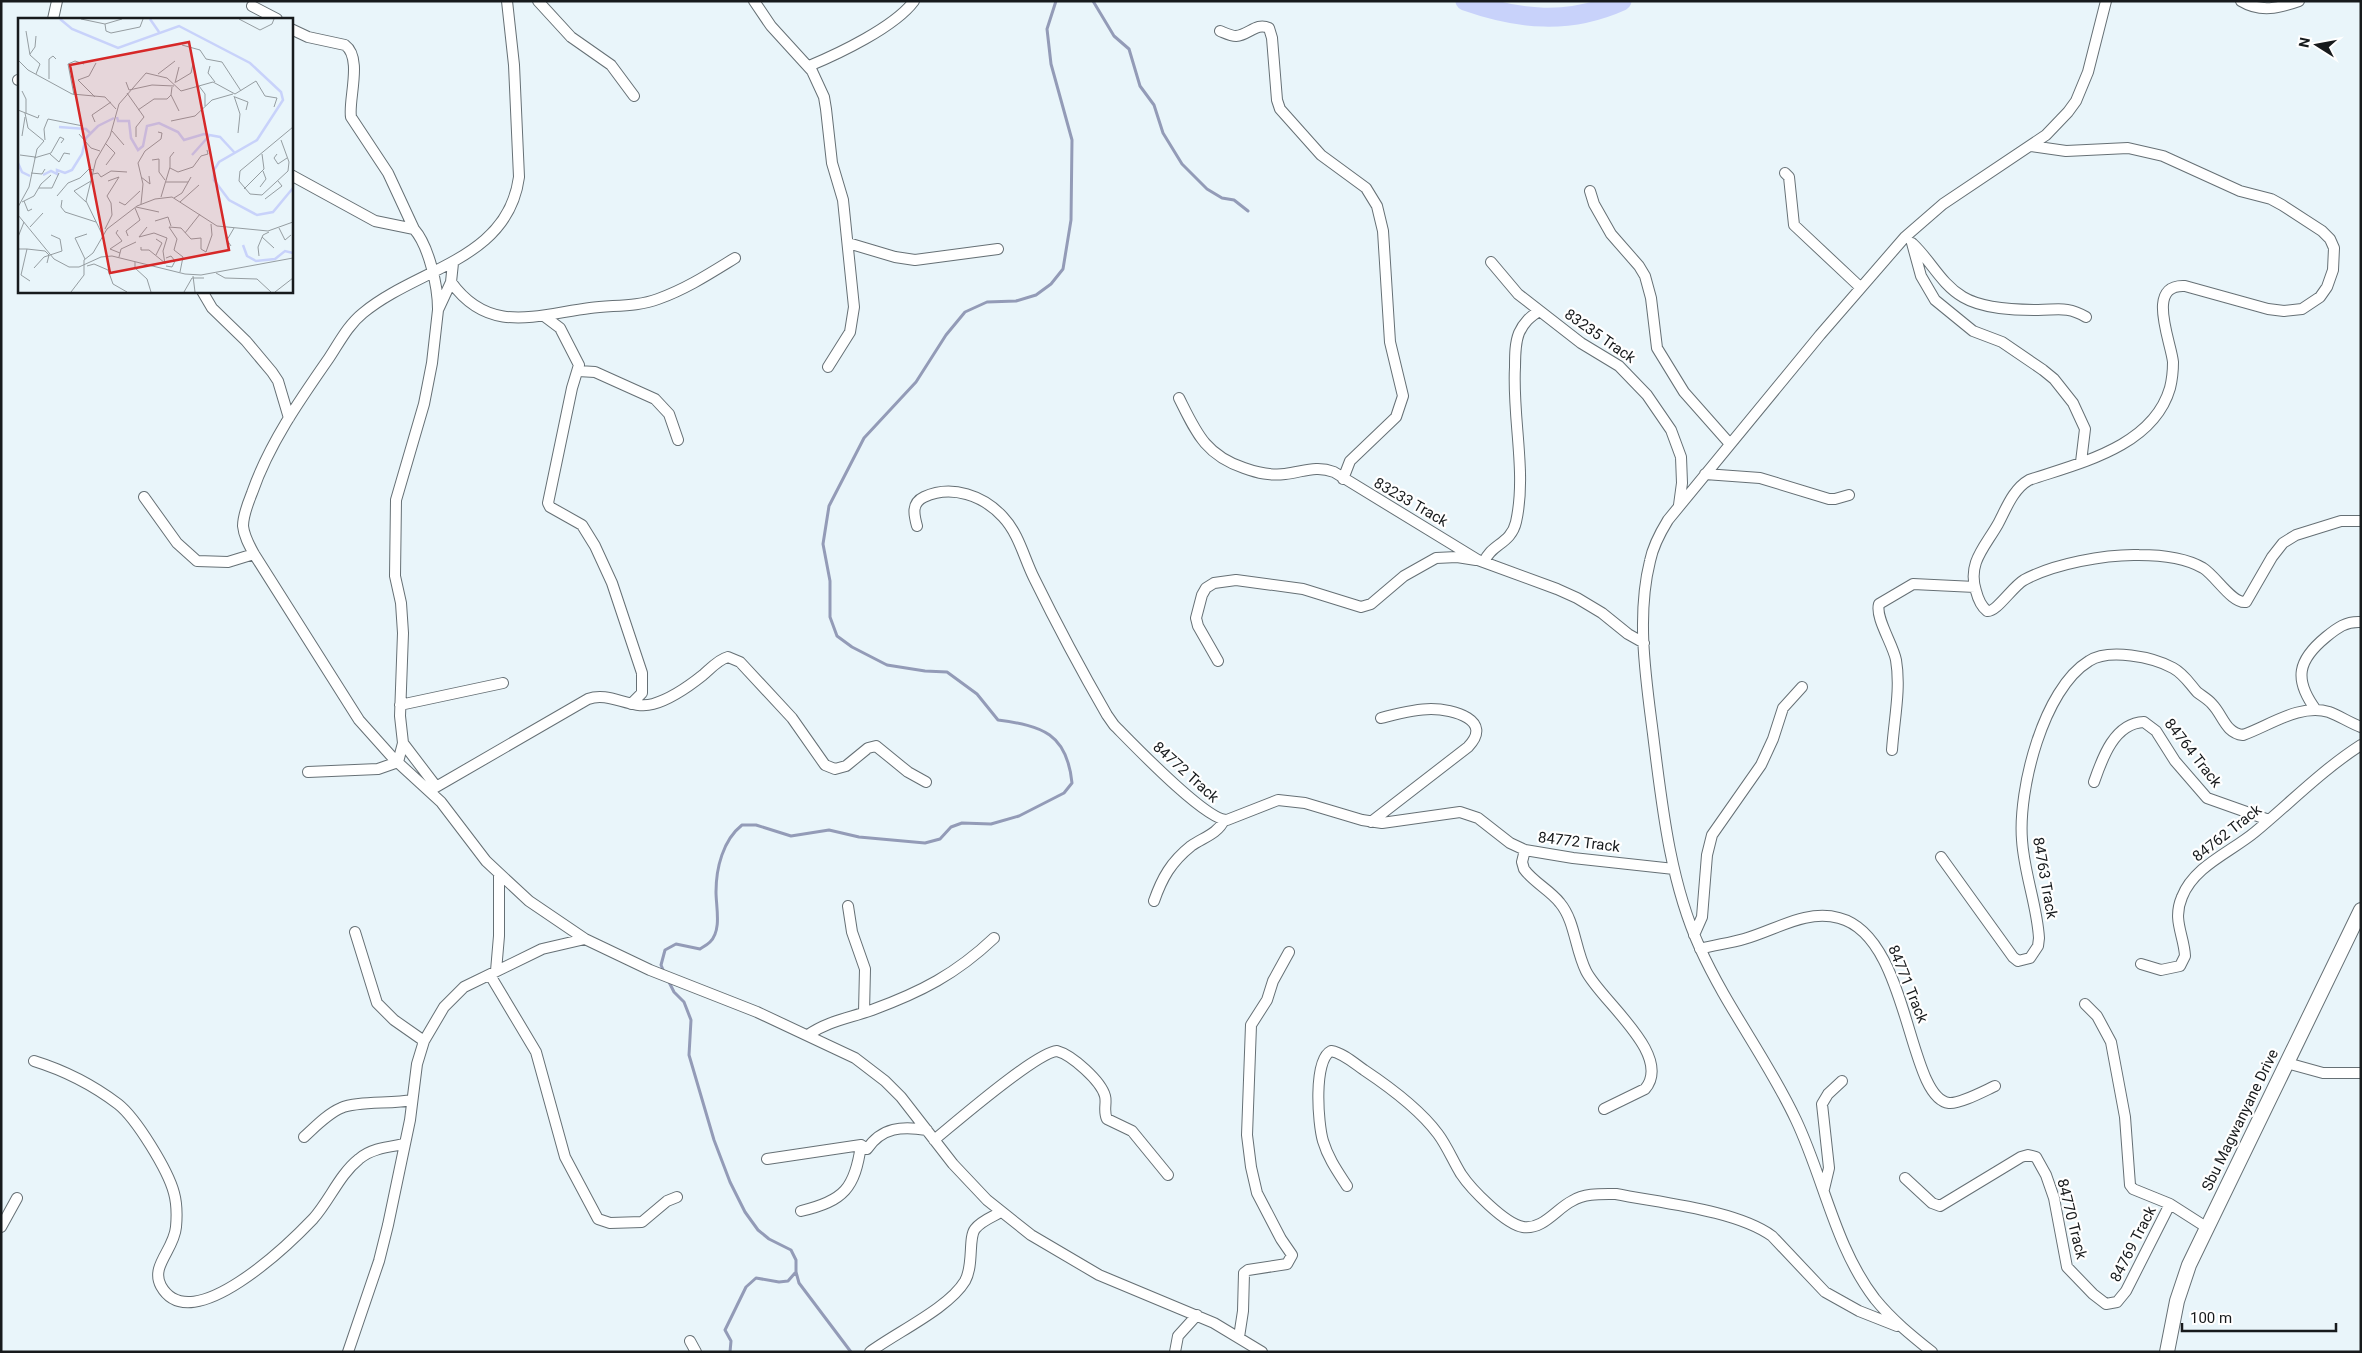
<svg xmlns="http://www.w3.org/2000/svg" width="2362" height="1353" viewBox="0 0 2362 1353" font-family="Roboto,sans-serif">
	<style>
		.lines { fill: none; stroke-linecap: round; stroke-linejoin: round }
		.stream { stroke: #939bb7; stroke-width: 3 }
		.river { stroke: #c8d2fa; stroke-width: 19 }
		.minor-casing { stroke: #667075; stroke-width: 12 }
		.secondary-casing { stroke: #667075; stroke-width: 16 }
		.minor { stroke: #fff; stroke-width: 10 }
		.secondary { stroke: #fff; stroke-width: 14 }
		.labels { text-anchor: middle; stroke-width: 4.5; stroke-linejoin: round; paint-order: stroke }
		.street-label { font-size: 15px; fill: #171a1c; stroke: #fff }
		.inset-river { fill: none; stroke: #c8d2fa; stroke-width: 2.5 }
		.inset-road { fill: none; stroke: #959da1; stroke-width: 1 }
		.view { fill: #d62828; fill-opacity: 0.15; stroke: #d62828; stroke-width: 2.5 }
		.inset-edge { fill: none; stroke: #171a1c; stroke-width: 2.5 }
	</style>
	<rect width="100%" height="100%" fill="#e9f5fa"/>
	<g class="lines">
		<path class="stream" d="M1093 1 1114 36 1129 49 1140 86 1154 105 1163 133 1182 164 1207 189 1222 198 1234 200 1248 211
			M664 972 661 965 665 950 676 944 700 949C703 947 707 945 710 942 722 930 716 907 716 892 716 868 723 840 742 825H756L791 836 829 830 859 837 925 843 940 839 951 827 962 823 991 824 1019 816 1064 793 1072 783C1067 733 1042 726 998 720L977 694 947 672 925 671 887 665 852 647 837 636 830 617V581L823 544 829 506 864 438 916 382 946 335 965 312 987 302 1016 301 1036 295 1051 284 1063 269 1071 220 1072 140 1051 64 1047 29 1056 1
			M668 980 674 992 684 1002 691 1020 689 1055 714 1140 730 1182 745 1212 758 1230 769 1239 791 1250 796 1260V1272L799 1283 851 1352
			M730 1352 731 1341 725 1330 746 1287 756 1278 779 1282 788 1281 795 1273"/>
		<path class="river" d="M1465 1C1519 20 1569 25 1622 1"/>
		<g class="minor-casing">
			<path id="minor" d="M507 1 514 65 519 177C508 260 417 268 363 313 348 325 339 343 329 358 299 401 269 444 252 493 248 503 243 515 243 526 244 536 249 545 254 554L359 720 393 758 441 802 486 861 529 901 585 939 650 970 757 1012 855 1058 885 1081 901 1097 953 1164 987 1200 1031 1235 1099 1275 1214 1323 1262 1352
				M538 1 571 37 611 65 634 96
				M754 1 771 26 812 71 824 97 826 109 832 163 843 200 854 307 850 332 828 367
				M2241 1C2261 13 2279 8 2299 1
				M252 6 277 19
				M53 19 57 1
				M291 29 308 37 345 45C363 58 348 100 351 117L388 173 414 229
				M1220 31C1225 33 1231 36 1236 36 1249 35 1256 22 1269 28L1272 38 1277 100 1280 109 1321 155 1366 188 1377 206 1383 231 1390 342 1403 396 1396 417 1350 461 1343 479
				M809 66C838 54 895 27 914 1
				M18 80H19
				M2031 146 2066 151 2128 148 2163 156 2240 191 2271 199 2282 205 2322 231 2330 239 2334 248 2333 270 2327 287 2320 297 2302 309 2284 311 2268 309 2185 286C2145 284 2171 341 2173 362 2173 370 2172 380 2170 388 2153 447 2079 463 2029 480 2013 489 2006 509 1998 524 1985 547 1967 563 1976 591 1978 599 1981 606 1987 611 1996 613 2012 587 2024 580 2053 564 2106 554 2139 555 2161 555 2184 557 2203 568 2216 576 2232 604 2246 602L2272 557 2283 543 2296 535 2341 521H2361
				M1785 173 1789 177 1794 225 1860 287
				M291 175 375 221 414 229C429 246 438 287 438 309
				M1590 191 1594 204 1611 234 1639 266 1645 276 1651 298 1657 348 1684 392 1730 444
				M848 243 895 257 915 260 998 249
				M1912 243 1921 276 1935 300 1973 331 2002 342 2043 370 2054 379 2073 403 2085 429 2081 462
				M1913 244C1931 261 1941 284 1963 297 1983 309 2015 310 2038 310 2058 310 2067 306 2086 317
				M1491 262 1518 294 1581 343 1619 366 1647 395 1671 430 1681 457 1682 483 1679 505
				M451 282C489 335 536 315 590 308 612 305 637 307 658 299 686 289 709 274 735 258
				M202 291 212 308 246 341 272 372 278 381 289 418
				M544 316 560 328 579 365 572 388 548 503 550 507 582 525 595 546 612 583 642 673V693L631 704
				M578 371 595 372 655 399 669 414 678 440
				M1179 398C1196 432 1205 455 1244 468 1258 473 1270 476 1285 474 1303 472 1316 465 1334 472L1478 560 1557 589 1577 598 1602 613 1628 634 1644 643
				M1705 474 1760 478 1829 499H1835L1849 495
				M144 497 177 543 197 561 228 562 254 554
				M917 526C914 515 911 503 924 497 952 484 984 496 1003 517 1019 534 1024 558 1034 578 1057 625 1081 670 1107 715L1114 725C1132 743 1205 820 1227 820L1278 800 1305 803 1362 820 1382 823 1460 812 1478 818 1510 843 1525 850 1573 858 1674 869
				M1484 562C1491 544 1511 544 1516 522 1527 473 1512 417 1515 367 1515 355 1515 343 1519 333 1524 322 1530 317 1539 311
				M1218 661 1198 626 1196 618 1202 595 1206 588 1214 583 1236 580 1303 589 1361 607 1371 604 1404 576 1436 558 1457 557 1476 560
				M400 705 503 683
				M2316 710C2293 679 2298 660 2326 637 2337 628 2346 621 2361 622
				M403 743 435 785
				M1892 750C1894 720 1901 689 1896 660 1893 644 1875 618 1879 604L1913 584 1975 587
				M308 772 378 769 398 762 403 743 400 716 403 633 401 603 395 576 396 500 424 404 432 363 438 310 451 282 453 263
				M2094 782C2102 759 2114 723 2144 722L2156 731 2175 761 2207 798 2269 820
				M429 791 588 699C610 691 630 710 653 704 671 699 688 687 703 675 710 669 719 659 728 657L740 662 792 718 825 765 835 769 846 766 868 748 876 746 908 772 926 782
				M1371 822 1468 747C1494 720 1453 709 1431 709 1414 709 1397 714 1381 718
				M1525 850 1522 862 1524 869C1533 882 1550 890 1560 903 1575 921 1575 949 1586 971 1600 1000 1674 1055 1645 1089L1604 1109
				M1941 857 2013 957 2018 961 2030 958 2038 946 2039 938C2037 905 2024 873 2022 840 2018 790 2043 689 2089 661 2109 648 2153 657 2173 668 2184 674 2189 683 2197 692 2202 696 2208 699 2212 704 2223 715 2225 733 2243 735 2269 726 2300 703 2329 712 2340 716 2350 723 2361 727
				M1154 901C1162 878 1171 862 1191 846 1202 838 1218 834 1224 820
				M848 906 852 932 865 969 864 1012
				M355 932 377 1003 394 1020 424 1041
				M1694 935 1702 917 1707 855 1712 835 1761 765 1773 739 1783 708 1802 687
				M1700 949C1715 945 1730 943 1744 939 1776 930 1806 909 1839 918 1910 936 1907 1098 1949 1103 1960 1104 1984 1091 1995 1086
				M2141 964 2161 970 2180 966 2185 956C2184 935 2172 920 2182 897 2194 866 2231 852 2255 832 2290 803 2322 770 2361 745
				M496 971 499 936V874
				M490 975 536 1052 565 1157 598 1219 610 1223 642 1222 667 1201 677 1197
				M2085 1004 2097 1016 2111 1042 2125 1117 2130 1185 2133 1189 2170 1204
				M808 1035C828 1021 850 1018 872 1010 921 992 956 974 994 938
				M34 1061C63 1070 93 1085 118 1104 136 1118 168 1170 174 1193 177 1204 177 1216 176 1227 174 1250 150 1266 161 1286 191 1340 290 1243 313 1219 330 1200 339 1175 359 1159 372 1148 389 1147 405 1144
				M2287 1063 2323 1073H2361
				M304 1137C315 1127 327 1114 341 1108 356 1101 392 1104 412 1100
				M934 1140C955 1123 1035 1053 1057 1051 1072 1055 1101 1081 1105 1096 1107 1103 1103 1111 1107 1119L1132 1131 1168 1175
				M767 1159 861 1145
				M1905 1178 1932 1203 1940 1206 2021 1157 2028 1155 2036 1157 2046 1175 2054 1198 2067 1267 2093 1294 2106 1304 2117 1302 2126 1291 2170 1204 2206 1227
				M1347 1186C1338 1172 1328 1158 1323 1141 1318 1124 1313 1060 1331 1051 1343 1053 1354 1063 1364 1070 1388 1086 1421 1111 1438 1134 1447 1146 1453 1161 1461 1174 1471 1189 1505 1224 1523 1227 1543 1230 1556 1209 1572 1201 1585 1193 1601 1194 1616 1194 1661 1203 1736 1210 1772 1236L1825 1292 1859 1311 1897 1326
				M1824 1189 1829 1168 1822 1104 1828 1094 1842 1081
				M801 1211C844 1201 855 1188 861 1145L867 1149C882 1127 902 1126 927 1130
				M1 1227 17 1198
				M1239 1337 1243 1311 1244 1273 1248 1270 1287 1264 1292 1255 1281 1239 1257 1193 1251 1167 1247 1135 1251 1025 1267 1000 1273 981 1289 952
				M690 1341 696 1352
				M348 1352 379 1261 388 1225 410 1120 417 1064 424 1041 444 1007 464 987 542 949 585 939
				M870 1352C897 1332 949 1308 965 1281 974 1265 968 1238 975 1229 981 1221 992 1217 1001 1212
				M1175 1352 1178 1336 1197 1315
				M1932 1352C1912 1336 1892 1320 1875 1299 1835 1247 1824 1179 1796 1120 1768 1060 1727 1008 1700 948 1670 882 1662 806 1653 734 1646 679 1636 617 1650 561 1653 546 1660 533 1668 520L1820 335 1905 237 1943 204 2046 135 2068 112 2076 101 2088 72 2106 1"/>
		</g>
		<g class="secondary-casing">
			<path id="secondary" d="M2167 1352 2177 1301 2189 1265 2361 910"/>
		</g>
		<use href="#minor" class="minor"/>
		<use href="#secondary" class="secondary"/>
	</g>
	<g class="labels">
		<g class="street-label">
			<text transform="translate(1600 336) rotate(35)" y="5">83235 Track</text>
			<text transform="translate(1411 502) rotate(30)" y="5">83233 Track</text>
			<text transform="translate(2193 753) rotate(52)" y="5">84764 Track</text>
			<text transform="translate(1186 772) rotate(42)" y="5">84772 Track</text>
			<text transform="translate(2227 833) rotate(-38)" y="5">84762 Track</text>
			<text transform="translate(1579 842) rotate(7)" y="5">84772 Track</text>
			<text transform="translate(2045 878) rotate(80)" y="5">84763 Track</text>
			<text transform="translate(1908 984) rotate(68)" y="5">84771 Track</text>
			<text transform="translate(2240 1120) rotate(-64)" y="5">Sbu Magwanyane Drive</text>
			<text transform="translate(2072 1219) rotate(76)" y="5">84770 Track</text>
			<text transform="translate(2133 1244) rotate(-63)" y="5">84769 Track</text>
		</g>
	</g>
	<g transform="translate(18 18)">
		<rect width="275" height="275" fill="#e9f5fa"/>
		<path class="inset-river" d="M42 1 54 11 100 30 161 8 232 45 263 74 265 82 239 122 201 144 196 152V162L211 182 239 197 255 194 275 170M132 1 141 14M99 99 100 103H111L113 120 120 132 125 128 129 108 141 105 160 114 166 122 186 116 202 119 216 134M41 109 68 111 73 116M174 137 191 118M0 145 4 154 12 158M25 157 33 153 39 156V152L47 155 54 152 64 136 68 120 80 108 96 100M225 227 229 238 238 243 257 241 267 233 275 235"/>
		<path class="inset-road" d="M63 1 87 6 104 1M221 1 242 12 254 6 256 1M87 6 88 13 93 15 122 9 125 1M8 13 12 37 22 46 18 56M164 27 182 32 188 41 204 44 223 73M12 36 17 29 18 18M0 42 10 52 54 76 87 79 98 91M192 48 190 55 197 64M140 56 157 43M31 61V41L35 38 38 41M108 64 111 72 134 67 156 68M158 64 173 55 175 46M157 65 161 49M181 68 187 76V88M154 69 153 77 161 93M4 73 8 81V95M109 75 126 99 118 109V119M56 77 50 46 57 43 66 46M216 78 222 96 220 115M77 79 60 62 71 58 78 45M217 79 230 84 228 92M0 92 20 100 21 97M120 92 136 81H149L153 77M153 103 177 98 194 82 215 76M77 104 74 97 93 84M94 113 106 127M61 116 73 130 82 133M4 118 7 99M27 122 26 111 30 101 65 108M263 122 271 144 270 153 244 177 232 176 221 163 222 153 275 109M87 125 97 135 88 147M32 136 41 144 46 135 52 136M259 136 256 140 260 146 269 140M2 137 17 139M16 140 33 135 42 119 46 121 43 125M134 142 141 141V154L147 162M152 150 160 154 175 149 183 138 190 136 189 132M13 155 24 156 27 151M75 156 80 155 83 159 93 153 109 154M123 159 132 166 131 158M148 164H170M242 169 248 161 245 153M21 170H34L41 155M226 171 246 151 244 136M39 178 50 165 62 160 71 151 76 152M143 179 152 149V139L156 134M156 180 164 175 173 159M247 181 264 168 260 163M44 182 43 189 47 194 78 204M6 183 10 193 14 191M4 184 16 178 23 166 33 157M68 184 56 173 73 163M101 184 107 187 122 173M162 184 181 167M123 186 125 166 120 145 127 133 143 121 144 115 140 114M0 189 11 169 19 131 26 123 10 110 7 95M118 189 141 194M0 197 36 241 51 249H61L83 239 94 238 167 256 183 257 275 240M137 203 150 199 153 208M12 209 25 195M129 209 121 219 136 215 149 220 145 233 147 246M261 210 267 222 273 217M87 211 94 197 93 185 89 178 101 159 90 163M100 212 98 215 104 223 92 231 102 235 101 239M167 215 182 196M85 218 68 183 78 142 92 118 101 86 128 55 149 60 163 73 195 64 217 76 238 63 247 78 259 80 256 89M110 218 108 213 122 202 117 190M0 219 6 204M244 219 256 230M213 228 209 222 216 210M123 229V232H131L147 245M0 231H9L3 257 12 263M9 231 27 233 31 237 29 245M102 235 103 231 118 224M138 237 144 225 138 221M241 238 240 229 245 217 251 214M148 240 153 238 157 243 154 249 148 248M67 241 57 220 69 216M117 244V250L129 261 133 274M69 248 76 246 90 252 95 266 109 274M16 250 26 239 44 233 42 221 33 217M162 254 165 239 156 232 159 221 151 209 163 210 173 221 183 220V231L188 234 194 217 193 206M198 255 207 260 239 261 253 274M175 258 177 274M53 274 66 257V242L75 235 89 211 119 188 137 181 154 179 199 208 250 213 275 204M166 274 174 260H186M257 274 275 260"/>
		<path class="view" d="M171 24 211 232 92 255 52 47Z"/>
		<rect width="275" height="275" class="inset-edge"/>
	</g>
	<rect width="2362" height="1353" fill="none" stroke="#171a1c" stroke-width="5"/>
	<g transform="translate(2317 45) rotate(281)" stroke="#ffffff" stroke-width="4" paint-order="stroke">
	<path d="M0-4L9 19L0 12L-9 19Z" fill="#171a1c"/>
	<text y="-8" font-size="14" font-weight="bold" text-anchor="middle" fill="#171a1c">N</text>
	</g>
	<path d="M2182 1323v8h154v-8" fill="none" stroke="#171a1c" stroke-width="2.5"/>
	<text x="2190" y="1323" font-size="15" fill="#171a1c" stroke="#ffffff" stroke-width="4" paint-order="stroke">100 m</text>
</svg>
